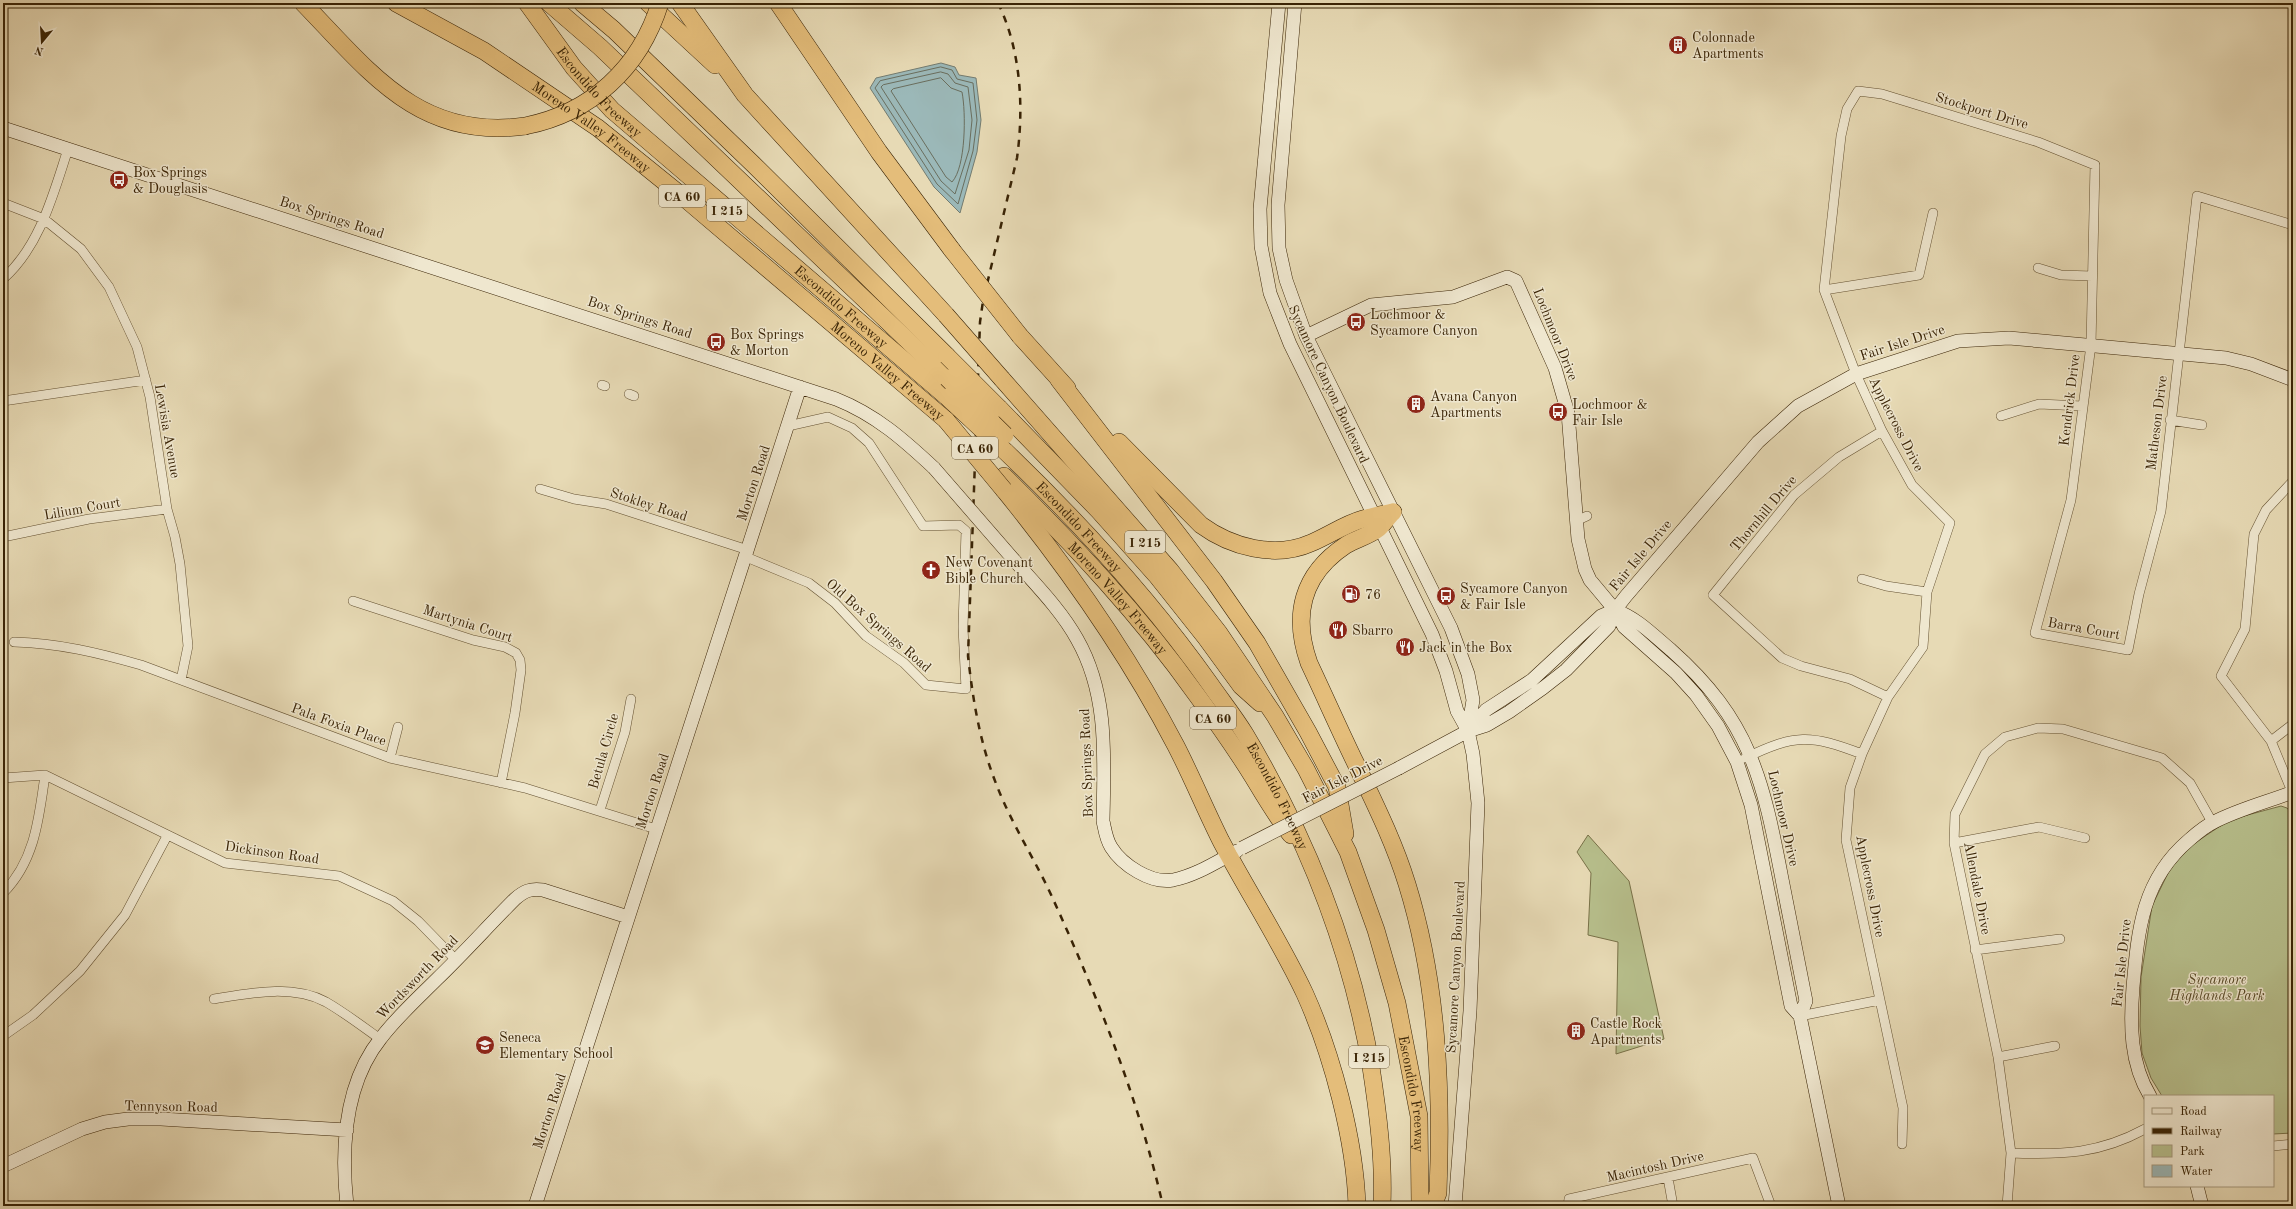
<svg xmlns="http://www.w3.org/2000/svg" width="2296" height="1209" viewBox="0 0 2296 1209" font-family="'Old Standard TT',serif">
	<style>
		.green { fill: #b7bf8c; stroke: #787148 }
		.water { fill: #9bb8b8; stroke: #747c70 }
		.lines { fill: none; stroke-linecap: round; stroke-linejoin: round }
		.shore { stroke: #6a6e5e; stroke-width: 1 }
		.street-casing { stroke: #645131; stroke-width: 10 }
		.secondary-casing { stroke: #392305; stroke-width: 14 }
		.highway-casing { stroke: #392305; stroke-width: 18 }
		.street { stroke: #efe7cf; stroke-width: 9 }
		.secondary { stroke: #efe7cf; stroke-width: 13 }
		.highway { stroke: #e4bd7a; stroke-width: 17 }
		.rail { stroke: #392305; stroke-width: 2.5; stroke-dasharray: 7 7; stroke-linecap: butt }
		.secondary-bridge-casing { stroke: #392305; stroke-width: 14; stroke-linecap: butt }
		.highway-bridge-casing { stroke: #392305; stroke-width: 18; stroke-linecap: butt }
		.secondary-bridge { stroke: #efe7cf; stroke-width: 13 }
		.highway-bridge { stroke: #e4bd7a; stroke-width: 17 }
		.labels { text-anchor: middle; stroke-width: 3; stroke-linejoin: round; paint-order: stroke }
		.shield { fill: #efe7cf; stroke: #705e42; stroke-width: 1 }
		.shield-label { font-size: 13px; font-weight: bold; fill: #392305 }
		.poi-label { font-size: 14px; fill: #392305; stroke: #efe7cf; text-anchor: start }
		.street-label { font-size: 14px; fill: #392305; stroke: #efe7cf }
		.park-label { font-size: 14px; font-style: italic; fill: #584a27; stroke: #efe7cf }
	</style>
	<rect width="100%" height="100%" fill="#e7dab5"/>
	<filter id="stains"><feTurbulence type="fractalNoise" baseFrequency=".005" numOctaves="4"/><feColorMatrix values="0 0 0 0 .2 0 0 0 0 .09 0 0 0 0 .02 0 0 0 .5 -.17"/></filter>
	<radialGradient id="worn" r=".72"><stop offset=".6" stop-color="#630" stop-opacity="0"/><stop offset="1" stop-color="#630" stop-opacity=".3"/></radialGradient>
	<path class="green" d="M2281 806 2287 808 2293 815V1133L2273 1134V1096H2162L2151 1078 2142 1053 2140 1026 2141 977 2152 906 2170 869 2192 845 2229 820Z
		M1588 835 1629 881 1664 1039 1616 1054 1618 942 1588 935 1591 873 1577 852Z"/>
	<path class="water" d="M941 63 955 67 959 75 976 78 981 120 977 152 960 213 934 187 870 88 876 78Z"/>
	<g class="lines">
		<path class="shore" d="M941 67 952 70 957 79 973 83 977 120 973 151 958 204 937 184 875 88 880 81Z
			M941 72 948 74 955 83 968 87 972 120 969 150 955 194 941 181 881 87 883 85Z
			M941 78 951 88 962 92C966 112 966 167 952 182L946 177 891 91 893 89Z"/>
		<g class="street-casing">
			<path id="street" d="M3 203 44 219 81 249 109 287 137 347 150 397 167 509 175 537 180 564 188 646 181 680
				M2038 268 2061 275 2092 276
				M3 279C40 246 53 195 68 149
				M1824 290 1919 275 1933 213
				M602 385 605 386
				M629 394 634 396
				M3 401 146 380
				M2001 416 2039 404 2082 406
				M2170 420 2202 425
				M1882 431 1839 457 1794 495 1713 595 1782 658 1801 666 1850 679 1888 697
				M2293 481 2266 510 2254 534 2245 629 2221 676 2271 741 2293 794
				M540 489 574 499 606 504 748 550
				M1576 521 1587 516
				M3 537 89 519 167 509
				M746 557 809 583 835 603 866 636 904 663 926 685 966 689 963 627 966 531 959 525 923 526 869 443 852 428 828 417 788 426
				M1862 579 1886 586 1927 592
				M353 601 473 640 505 647 516 653 520 660 521 670 515 713 501 783
				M14 642C58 643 99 653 141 665L390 758 525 788 656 829
				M2271 741 2293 724
				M390 758 398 727
				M1745 758C1795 734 1810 734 1862 754
				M3 778 45 775 225 863 339 876 393 901 418 921 456 960
				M600 810 625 732 631 699
				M1954 843 2039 827 2085 838
				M3 893C35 861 39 818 45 775
				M1975 950 2060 939
				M214 999C250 993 292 984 326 1002 345 1013 362 1026 380 1039
				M1800 1016 1880 1000
				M3 1036 33 1015 80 971 125 915 167 836
				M1998 1057 2055 1046
				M1902 1144 1903 1108 1846 840 1850 788 1862 754 1888 697 1923 647 1927 592 1950 523 1912 485 1882 431 1856 374 1824 290 1841 136 1847 109 1858 91 1882 94 2038 142 2095 165 2091 345 2071 500 2035 633 2128 650 2139 594 2161 511 2197 196 2293 225
				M2273 1146 2293 1144
				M2011 1153C2062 1155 2099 1154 2145 1129
				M1668 1178 1673 1206
				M1568 1206 1569 1199 1753 1158 1771 1206
				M2007 1206 2011 1153 1998 1057 1954 843 1955 814 1985 754 2005 737 2038 728 2063 729 2162 758 2190 783 2212 822"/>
		</g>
		<g class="secondary-casing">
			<path id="secondary" d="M1279 3 1260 209 1261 246 1270 293 1290 344 1432 634 1446 671 1457 711 1468 731 1473 754 1478 803 1470 1011 1455 1206
				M1295 3 1278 205 1279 248 1286 280 1306 336 1451 628 1468 674 1473 700 1468 731
				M3 128 836 399C876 415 904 440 934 468
				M1306 336 1371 305 1453 297 1507 277 1516 281 1555 368 1568 413 1578 539 1585 569 1590 580 1615 610 1624 627 1676 673 1696 695 1718 726 1737 762 1751 805 1791 1006 1800 1016
				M1014 560C1036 585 1061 610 1077 639 1109 695 1104 759 1103 821 1105 830 1106 839 1111 847 1122 865 1151 884 1173 880 1197 875 1216 862 1237 851
				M1615 610C1637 618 1653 635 1671 650 1750 720 1763 779 1782 879 1790 919 1798 960 1806 1001L1800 1016 1839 1206
				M1468 731 1486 710 1532 680 1601 616 1615 610
				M1399 768 1468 731 1487 725 1509 712 1543 688 1566 670 1609 626 1615 610 1626 596 1758 442 1798 406 1856 374 1958 341 2009 338 2226 358 2251 364 2293 380
				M2150 1096C2130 1063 2130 1025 2133 987 2138 930 2142 880 2189 840 2197 833 2205 826 2214 822 2239 809 2267 802 2293 792
				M3 1166 82 1129 105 1122 128 1119H161L347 1130
				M2197 1186 2202 1206
				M347 1206C341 1150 344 1084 381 1038 397 1017 418 998 437 979 464 953 489 925 515 899 524 891 531 888 543 890L628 917
				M535 1206 800 387"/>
		</g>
		<g class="highway-casing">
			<g id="highway">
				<path d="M303 3C369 71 419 141 525 126"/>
				<path id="s1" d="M396 3 484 51 598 128 682 196 946 420"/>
				<path id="s2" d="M527 3 574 68 612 110 947 397"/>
				<path d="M549 3 600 47 947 378"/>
				<path d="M582 3 614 30 753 164 947 356"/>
				<path d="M648 3 715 65"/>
				<path d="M680 3 745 95 946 315"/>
				<path d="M778 3 879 152 952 250"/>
				<path d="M1020 336 1067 388"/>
				<path id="s3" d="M1002 379 1170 570 1219 633 1275 716 1306 769 1348 852 1376 930 1397 1003 1419 1116 1420 1206"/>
				<path d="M1059 380 1214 581 1257 643 1308 732 1337 787 1345 834"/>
				<path d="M999 408 1099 511 1156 575 1206 638 1241 686 1260 703"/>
				<path d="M1119 442 1201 525C1231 547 1275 559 1311 543 1328 536 1345 524 1363 519 1373 516 1383 514 1393 512"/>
				<path id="s4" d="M1005 451C1080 523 1150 599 1210 684 1221 700 1234 716 1245 734 1306 836 1351 949 1371 1067 1378 1113 1384 1160 1382 1206"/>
				<path id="s5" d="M1004 476C1073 544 1140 615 1196 694 1216 721 1235 748 1253 777 1265 797 1276 816 1291 835"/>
				<path d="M1004 490C1069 570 1128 654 1176 746 1192 777 1205 809 1221 841 1248 892 1280 941 1305 994 1332 1054 1355 1140 1357 1206"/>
				<path d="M1393 512C1388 517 1384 523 1379 528 1369 536 1356 539 1346 545 1302 574 1292 615 1309 663 1325 697 1340 731 1356 764 1375 804 1394 842 1407 884 1438 984 1442 1090 1438 1193L1433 1206"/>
			</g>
		</g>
		<use href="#street" class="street"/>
		<use href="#secondary" class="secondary"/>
		<use href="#highway" class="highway"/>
		<path class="rail" d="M998 3C1021 50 1024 107 1017 158L983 301 980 322 968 656C973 701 980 744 997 786 1012 825 1036 861 1053 899 1098 998 1139 1100 1163 1206"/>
		<g class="secondary-bridge-casing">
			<path id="secondary-bridge" d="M934 468 1014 560
				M1242 848 1399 768"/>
		</g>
		<g class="highway-bridge-casing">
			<path id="highway-bridge" d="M525 126C591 113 640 68 660 3
				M952 250 1020 336
				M946 315 1002 379
				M947 356 999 408
				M947 378 1005 435
				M947 397 1005 451
				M946 420 1004 490"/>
		</g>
		<use href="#secondary-bridge" class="secondary-bridge"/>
		<use href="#highway-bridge" class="highway-bridge"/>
	</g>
	<defs>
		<g id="building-disc" transform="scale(1)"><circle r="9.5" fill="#8f2418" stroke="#efe7cf"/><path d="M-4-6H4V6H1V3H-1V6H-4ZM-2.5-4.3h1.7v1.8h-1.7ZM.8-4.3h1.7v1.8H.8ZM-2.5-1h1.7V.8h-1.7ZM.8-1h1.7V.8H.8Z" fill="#fff"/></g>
		<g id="bus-disc" transform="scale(1)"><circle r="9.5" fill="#8f2418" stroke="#efe7cf"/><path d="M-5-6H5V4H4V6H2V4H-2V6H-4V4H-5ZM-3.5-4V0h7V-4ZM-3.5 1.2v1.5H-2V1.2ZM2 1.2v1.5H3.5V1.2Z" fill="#fff"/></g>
		<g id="church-disc" transform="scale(1)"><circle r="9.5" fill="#8f2418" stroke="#efe7cf"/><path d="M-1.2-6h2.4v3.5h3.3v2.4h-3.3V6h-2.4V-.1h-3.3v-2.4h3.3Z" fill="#fff"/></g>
		<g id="fuel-disc" transform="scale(1)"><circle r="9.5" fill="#8f2418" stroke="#efe7cf"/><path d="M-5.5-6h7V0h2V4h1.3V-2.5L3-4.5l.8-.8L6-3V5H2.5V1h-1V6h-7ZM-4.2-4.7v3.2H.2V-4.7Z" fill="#fff"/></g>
		<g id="restaurant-disc" transform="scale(1)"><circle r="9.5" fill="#8f2418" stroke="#efe7cf"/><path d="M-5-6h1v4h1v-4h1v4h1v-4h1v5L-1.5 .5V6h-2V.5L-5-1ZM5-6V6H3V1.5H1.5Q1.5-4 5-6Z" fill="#fff"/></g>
		<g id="school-disc" transform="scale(1)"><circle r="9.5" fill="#8f2418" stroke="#efe7cf"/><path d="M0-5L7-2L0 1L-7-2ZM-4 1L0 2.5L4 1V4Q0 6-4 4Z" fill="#fff"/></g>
	</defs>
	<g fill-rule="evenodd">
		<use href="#building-disc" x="1678" y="45"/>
		<use href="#bus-disc" x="119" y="180"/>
		<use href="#bus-disc" x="1356" y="322"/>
		<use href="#bus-disc" x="716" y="342"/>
		<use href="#building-disc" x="1416" y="404"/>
		<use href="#bus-disc" x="1558" y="412"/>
		<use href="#church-disc" x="931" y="570"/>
		<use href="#fuel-disc" x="1351" y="594"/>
		<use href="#bus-disc" x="1446" y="596"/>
		<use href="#restaurant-disc" x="1338" y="630"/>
		<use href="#restaurant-disc" x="1405" y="647"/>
		<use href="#building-disc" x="1576" y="1031"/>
		<use href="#school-disc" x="485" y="1045"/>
	</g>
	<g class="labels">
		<g class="shield">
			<rect x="659" y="185" width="46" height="22" rx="3"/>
			<rect x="707" y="199" width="40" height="22" rx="3"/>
			<rect x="952" y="437" width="46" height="22" rx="3"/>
			<rect x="1125" y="531" width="40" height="22" rx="3"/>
			<rect x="1190" y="707" width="46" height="22" rx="3"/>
			<rect x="1349" y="1046" width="40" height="22" rx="3"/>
		</g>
		<g class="shield-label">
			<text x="682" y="201">CA 60</text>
			<text x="727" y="215">I 215</text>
			<text x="975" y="453">CA 60</text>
			<text x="1145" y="547">I 215</text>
			<text x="1213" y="723">CA 60</text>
			<text x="1369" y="1062">I 215</text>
		</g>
		<g class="poi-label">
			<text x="1692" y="42">Colonnade<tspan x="1692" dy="16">Apartments</tspan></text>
			<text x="133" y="177">Box Springs<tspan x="133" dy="16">&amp; Douglasis</tspan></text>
			<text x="1370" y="319">Lochmoor &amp;<tspan x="1370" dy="16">Sycamore Canyon</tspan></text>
			<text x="730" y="339">Box Springs<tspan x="730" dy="16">&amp; Morton</tspan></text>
			<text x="1430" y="401">Avana Canyon<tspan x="1430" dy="16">Apartments</tspan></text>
			<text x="1572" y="409">Lochmoor &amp;<tspan x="1572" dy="16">Fair Isle</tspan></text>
			<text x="945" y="567">New Covenant<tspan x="945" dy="16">Bible Church</tspan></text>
			<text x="1460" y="593">Sycamore Canyon<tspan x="1460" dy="16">&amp; Fair Isle</tspan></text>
			<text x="1365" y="599">76</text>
			<text x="1352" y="635">Sbarro</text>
			<text x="1419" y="652">Jack in the Box</text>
			<text x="1590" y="1028">Castle Rock<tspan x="1590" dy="16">Apartments</tspan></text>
			<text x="499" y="1042">Seneca<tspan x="499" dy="16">Elementary School</tspan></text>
		</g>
		<g class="street-label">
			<text dy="5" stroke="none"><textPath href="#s2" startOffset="115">Escondido Freeway</textPath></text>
			<text transform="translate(1982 110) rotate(17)" y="5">Stockport Drive</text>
			<text dy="5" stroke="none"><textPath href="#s1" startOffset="232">Moreno Valley Freeway</textPath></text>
			<text transform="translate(332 217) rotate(18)" y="5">Box Springs Road</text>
			<text dy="5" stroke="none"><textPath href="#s2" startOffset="439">Escondido Freeway</textPath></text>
			<text transform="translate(640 317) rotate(18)" y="5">Box Springs Road</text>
			<text transform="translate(1556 334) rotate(68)" y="5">Lochmoor Drive</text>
			<text transform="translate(1902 342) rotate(-18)" y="5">Fair Isle Drive</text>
			<text dy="5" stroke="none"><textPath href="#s1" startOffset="616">Moreno Valley Freeway</textPath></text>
			<text transform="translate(1329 384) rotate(65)" y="5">Sycamore Canyon Boulevard</text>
			<text transform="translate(2069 400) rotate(-83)" y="5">Kendrick Drive</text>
			<text transform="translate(2156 423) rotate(-83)" y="5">Matheson Drive</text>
			<text transform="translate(1897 424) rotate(63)" y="5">Applecross Drive</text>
			<text transform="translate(168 431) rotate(80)" y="5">Lewisia Avenue</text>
			<text transform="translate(753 483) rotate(-72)" y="5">Morton Road</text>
			<text transform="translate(649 504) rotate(18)" y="5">Stokley Road</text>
			<text transform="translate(82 508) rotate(-10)" y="5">Lilium Court</text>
			<text transform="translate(1763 513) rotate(-50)" y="5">Thornhill Drive</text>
			<text dy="5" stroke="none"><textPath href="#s4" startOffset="106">Escondido Freeway</textPath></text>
			<text transform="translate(1640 555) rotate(-50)" y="5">Fair Isle Drive</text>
			<text dy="5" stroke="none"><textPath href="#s5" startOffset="167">Moreno Valley Freeway</textPath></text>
			<text transform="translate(468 623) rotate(18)" y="5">Martynia Court</text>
			<text transform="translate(879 625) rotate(41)" y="5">Old Box Springs Road</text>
			<text transform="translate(2084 628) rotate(10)" y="5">Barra Court</text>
			<text transform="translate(339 724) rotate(20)" y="5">Pala Foxia Place</text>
			<text transform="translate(603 751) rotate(-74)" y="5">Betula Circle</text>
			<text transform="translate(1086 763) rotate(-92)" y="5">Box Springs Road</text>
			<text transform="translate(1342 779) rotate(-27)" y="5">Fair Isle Drive</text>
			<text transform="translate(652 791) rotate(-72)" y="5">Morton Road</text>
			<text dy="5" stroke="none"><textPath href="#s4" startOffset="442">Escondido Freeway</textPath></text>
			<text transform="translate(1784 818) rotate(77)" y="5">Lochmoor Drive</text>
			<text transform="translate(272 852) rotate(8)" y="5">Dickinson Road</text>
			<text transform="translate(1871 886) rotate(79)" y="5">Applecross Drive</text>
			<text transform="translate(1978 888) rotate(79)" y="5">Allendale Drive</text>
			<text transform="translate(2121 963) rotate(-84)" y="5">Fair Isle Drive</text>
			<text transform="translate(1455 967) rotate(-87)" y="5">Sycamore Canyon Boulevard</text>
			<text transform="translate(417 977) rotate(-46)" y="5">Wordsworth Road</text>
			<text dy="5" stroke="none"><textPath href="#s3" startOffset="840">Escondido Freeway</textPath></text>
			<text transform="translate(171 1106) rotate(1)" y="5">Tennyson Road</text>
			<text transform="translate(549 1111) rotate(-72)" y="5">Morton Road</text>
			<text transform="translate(1655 1166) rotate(-13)" y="5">Macintosh Drive</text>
		</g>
		<g class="park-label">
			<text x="2217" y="984">Sycamore<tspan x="2217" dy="16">Highlands Park</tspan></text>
		</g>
	</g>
	<rect width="2296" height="1209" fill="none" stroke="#e7dab5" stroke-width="16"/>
	<rect x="4" y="4" width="2288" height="1201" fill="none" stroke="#392305" stroke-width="2"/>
	<rect x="8" y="8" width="2280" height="1193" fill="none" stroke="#392305"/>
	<rect x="2144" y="1095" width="130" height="92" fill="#efe7cf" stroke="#a6997e"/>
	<rect x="2152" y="1108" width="20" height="6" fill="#efe7cf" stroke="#a6997e"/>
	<text x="2180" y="1115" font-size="12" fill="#392305">Road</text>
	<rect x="2152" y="1128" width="20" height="6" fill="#392305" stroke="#a6997e"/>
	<text x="2180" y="1135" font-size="12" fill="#392305">Railway</text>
	<rect x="2152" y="1145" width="20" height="12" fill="#b7bf8c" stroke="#a6997e"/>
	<text x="2180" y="1155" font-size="12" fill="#392305">Park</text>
	<rect x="2152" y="1165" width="20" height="12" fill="#9bb8b8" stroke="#a6997e"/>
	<text x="2180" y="1175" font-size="12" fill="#392305">Water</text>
	<g transform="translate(42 42) rotate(198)" stroke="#efe7cf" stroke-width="3" paint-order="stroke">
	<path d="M0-3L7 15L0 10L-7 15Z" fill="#392305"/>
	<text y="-6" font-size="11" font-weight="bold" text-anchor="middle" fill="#392305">N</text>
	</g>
	<rect width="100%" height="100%" filter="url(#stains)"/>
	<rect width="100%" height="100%" fill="url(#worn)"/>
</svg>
